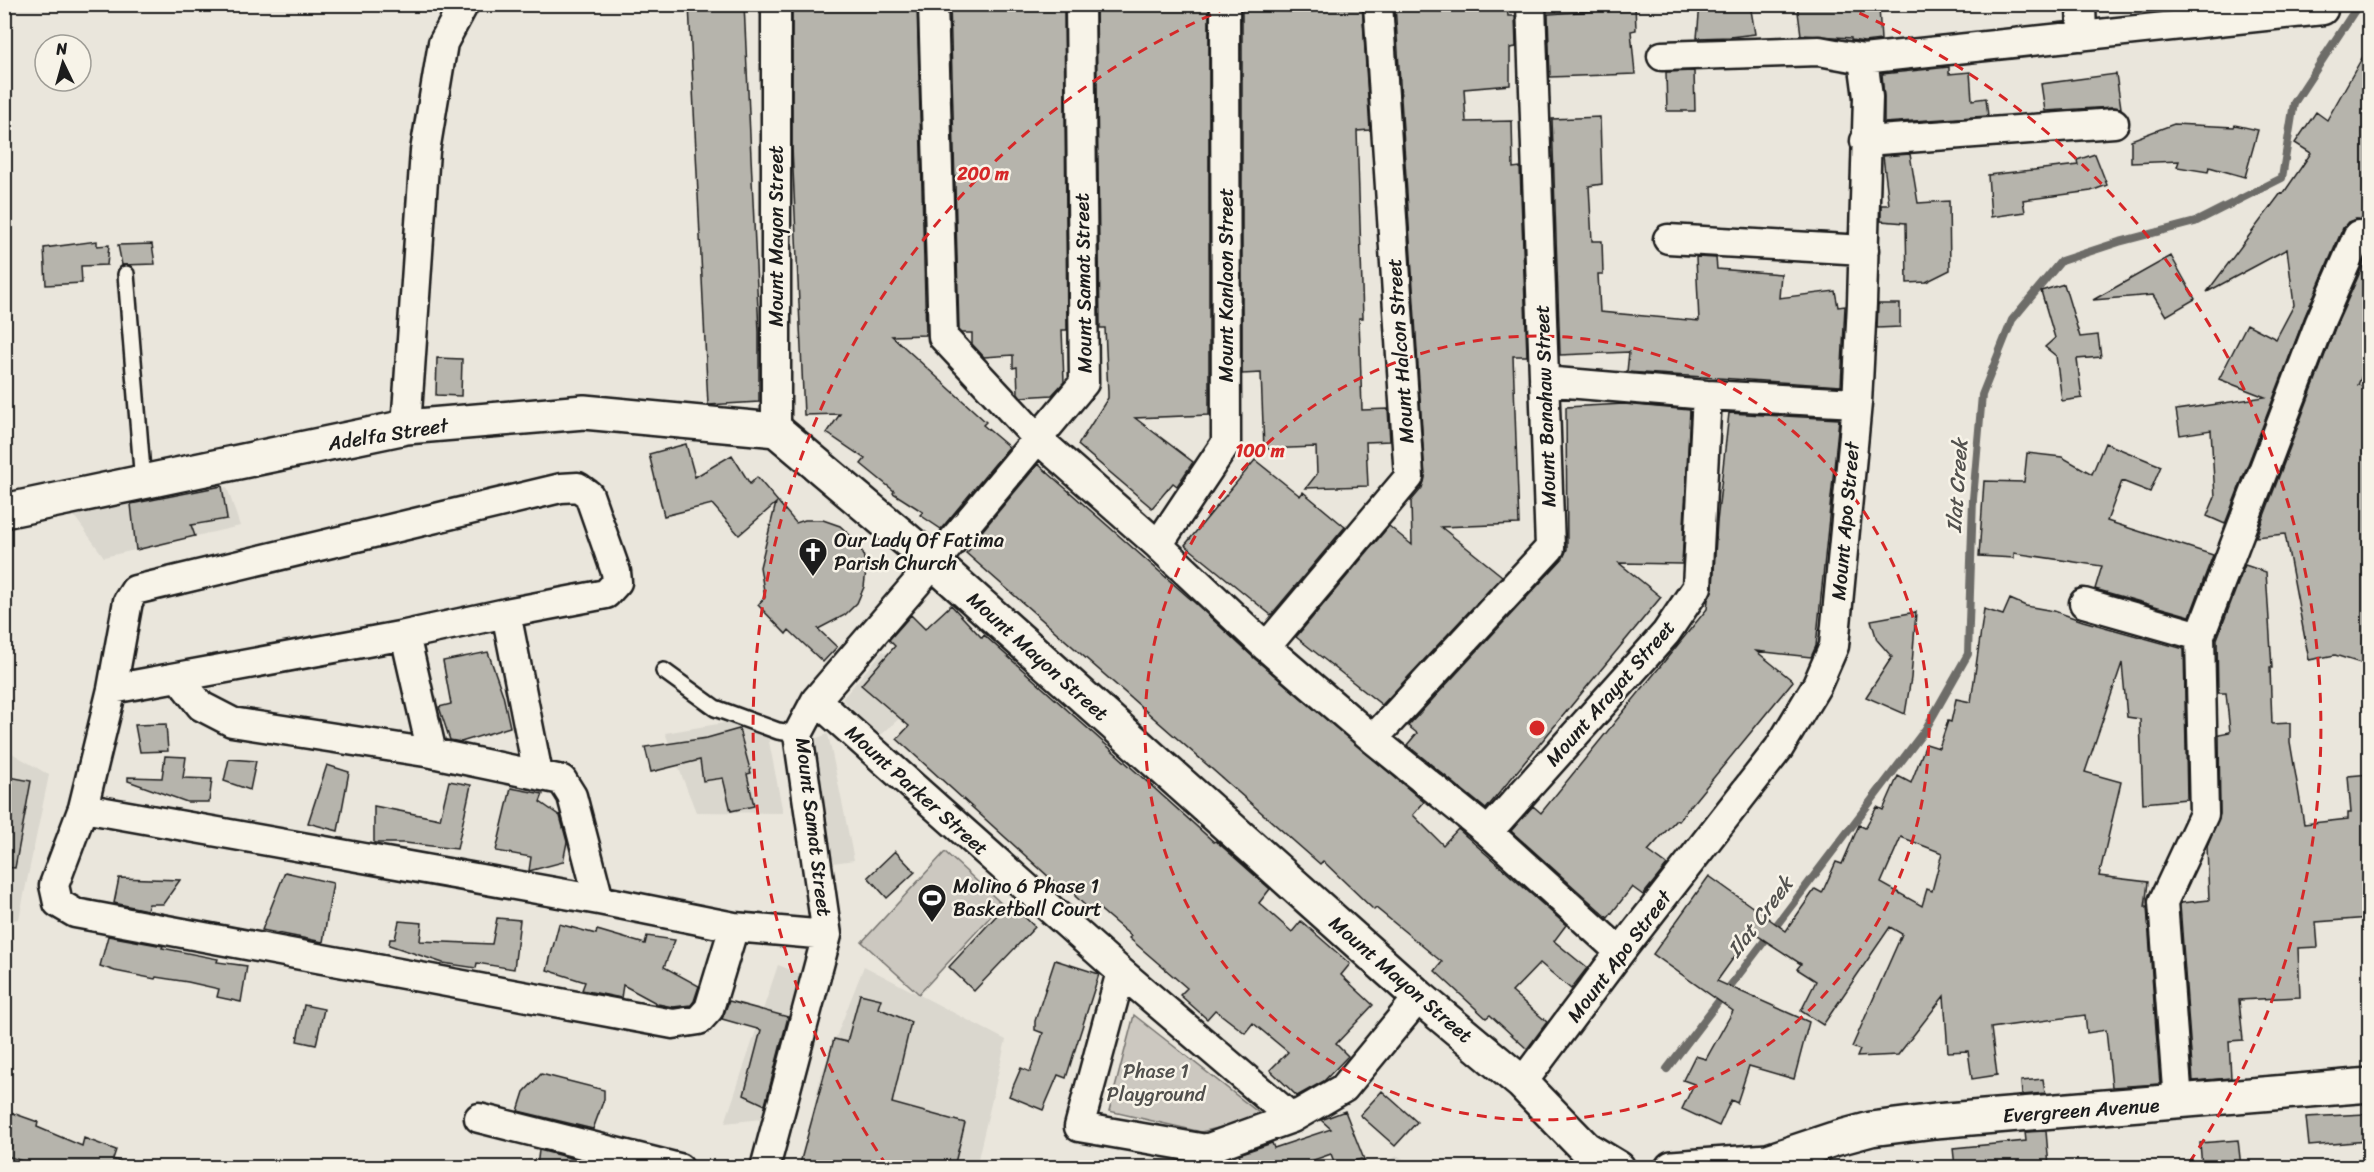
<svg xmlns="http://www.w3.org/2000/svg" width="2374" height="1172" viewBox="0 0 2374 1172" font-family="Sriracha,sans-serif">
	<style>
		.built { fill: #dad7ce }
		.green { fill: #ccc8c0; stroke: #74726e; stroke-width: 1.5 }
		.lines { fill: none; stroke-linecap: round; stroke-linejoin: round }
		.stream { stroke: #6d6c68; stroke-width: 8 }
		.building { fill: #b6b4ac; stroke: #1c1c1c; stroke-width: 1.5; fill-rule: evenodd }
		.lane-casing { stroke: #1c1c1c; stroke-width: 20 }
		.street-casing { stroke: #1c1c1c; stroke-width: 33 }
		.secondary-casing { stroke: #1c1c1c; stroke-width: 38 }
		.lane { stroke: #f7f3e8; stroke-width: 15 }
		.street { stroke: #f7f3e8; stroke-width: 28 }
		.secondary { stroke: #f7f3e8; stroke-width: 33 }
		.ring { fill: none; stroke: #d62828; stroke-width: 3; stroke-dasharray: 10 8 }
		.labels { text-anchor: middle; stroke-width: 5; stroke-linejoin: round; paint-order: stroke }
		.street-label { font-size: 20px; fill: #1c1c1c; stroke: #f7f3e8 }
		.poi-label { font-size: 20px; fill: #1c1c1c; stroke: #f7f3e8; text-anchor: start }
		.park-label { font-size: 20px; fill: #51504d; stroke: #f7f3e8 }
		.water-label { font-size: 21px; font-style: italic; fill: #52514e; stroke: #f7f3e8 }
		.centre { fill: #d62828; stroke: #f7f3e8; stroke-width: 3 }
		.ring-label { font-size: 18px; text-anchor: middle; font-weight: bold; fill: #d62828; stroke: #f7f3e8; stroke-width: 5; stroke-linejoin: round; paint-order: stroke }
	</style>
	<rect width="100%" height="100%" fill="#eae6dc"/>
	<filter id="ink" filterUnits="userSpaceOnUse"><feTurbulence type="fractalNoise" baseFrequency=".0167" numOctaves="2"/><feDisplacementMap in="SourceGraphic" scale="12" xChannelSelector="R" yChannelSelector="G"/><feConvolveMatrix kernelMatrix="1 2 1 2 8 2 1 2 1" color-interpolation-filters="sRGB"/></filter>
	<g filter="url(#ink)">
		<path class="built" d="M227 487 240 526 104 557 72 513Z
			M883 651 908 669 903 715 880 736 842 699Z
			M764 716 783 813 696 812 665 733Z
			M828 734 854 860 833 863 812 740Z
			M5 749 49 775 19 919 5 921Z
			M778 965 811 978 762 1119 725 1123Z
			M864 966 1006 1040 976 1167 802 1168 820 1078Z
			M1398 1156 1418 1167H1374Z"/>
		<path class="green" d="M945 852 1002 904 919 994 862 942Z
			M1134 1015 1264 1117 1201 1132 1109 1111Z"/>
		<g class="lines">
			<path class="stream" d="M1667 1069 1925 730 1968 654 1973 499 1982 395 2012 320 2061 261 2119 242 2195 222 2282 178 2294 103 2359 4"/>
		</g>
		<path class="building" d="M689 4H744L759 332V402L708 405Z
			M792 4H917L926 335 892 336 986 422 983 425 1009 447 941 529 920 515 923 512 893 493 894 491 861 464 865 459 827 433 840 414 804 415 792 147Z
			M950 4H1064L1067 330H1062L1064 382 1052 395 1021 397 1018 393 1017 367 1013 368V355L984 357 972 344V333H962L959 330Z
			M1096 4H1209V415L1135 418 1193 462 1177 486 1173 483 1152 508 1078 445 1108 398V393L1105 328H1100Z
			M1242 4H1362L1370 130 1357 131 1363 318H1359L1362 410 1388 409 1390 441 1366 442 1368 486 1306 488 1317 474 1316 447 1264 449 1261 373 1242 374Z
			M1395 4H1507L1508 16H1515L1516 47 1510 48V85L1464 89 1466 122 1512 121 1513 168 1520 167 1527 356H1513L1519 524 1441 527 1502 576 1382 705 1296 637 1389 526 1412 545 1411 501 1422 488 1425 477Z
			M1635 4 1636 30 1631 31 1635 74 1550 77 1548 14 1595 11V5Z
			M1700 4H1750L1755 34 1730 37 1697 38Z
			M1797 4H1841L1842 9 1879 7 1881 40 1864 42 1851 40V38L1801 35Z
			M2370 44V224L2364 220 2356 219 2348 222 2343 228 2305 316 2225 524 2207 516 2215 497 2211 430 2180 435 2176 410 2265 397 2219 379 2247 324 2276 339 2294 305 2287 249 2207 292 2281 193 2283 194 2311 153 2295 143 2316 112 2327 120Z
			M1949 67V74L1970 72 1972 100 1986 98 1988 116 1884 123V97L1882 74Z
			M1694 71 1695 111H1667L1666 72Z
			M2116 74 2121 108 2113 107 2045 111 2041 84Z
			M1600 117 1602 184 1589 186 1592 241H1602L1603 274H1598L1600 312 1699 321 1696 257 1716 258 1717 269 1781 274 1779 298 1835 291 1838 307 1845 306 1841 386 1627 372 1629 352 1560 355 1552 119Z
			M2174 124 2234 127 2235 125 2258 130 2245 177 2209 167 2208 172 2177 167 2179 161 2131 163V140Z
			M1910 154 1918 203 1949 201 1950 270 1926 282 1907 283 1906 223 1881 221V205H1889L1883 156Z
			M2095 154 2107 185 2091 191 2023 200 2025 212 1991 217 1988 175 2078 165 2077 160Z
			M97 241V246L109 245 107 265 81 266 82 283 46 285 44 248Z
			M152 244 155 264 122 265 118 245Z
			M2370 250V356L2358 385 2370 388V666L2335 655 2309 660 2285 534 2256 537 2335 328Z
			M2171 256 2195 299 2166 316 2153 295 2093 300Z
			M2064 284 2080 337 2098 335 2101 357 2077 359 2082 398 2062 401 2056 356 2045 347 2055 338 2041 291Z
			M1878 304H1900V327L1877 328Z
			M437 358 462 359 461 396 436 395Z
			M1624 404 1690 410 1682 564 1619 563 1661 597 1486 809 1407 745 1417 733 1408 726 1563 558 1567 549 1566 407Z
			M1729 413 1839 419 1816 646 1811 657 1756 651 1793 681 1678 821 1676 820 1648 851 1667 865 1643 895 1632 887 1608 918 1511 831 1533 806 1541 813 1707 609 1708 600 1713 588 1717 522Z
			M2105 443 2161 466 2150 492 2122 481 2107 521 2213 555 2190 616 2095 589 2102 566 2014 553V558L1979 556 1984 481 2024 482 2027 453 2062 457 2092 474Z
			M686 444 695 477 732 455 750 484 757 477 796 523 805 520H823L840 526 853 538 863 553 866 570 864 587 857 603 845 615 818 629 837 647 823 662 789 630 786 634 758 605 765 597 760 567 776 503 739 535 712 504 664 516 649 454Z
			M1255 460 1300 496 1303 492 1345 527 1271 615 1185 545Z
			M1038 464 1195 603 1255 659 1424 802 1413 815 1443 845 1458 829 1566 925 1554 941 1587 968 1571 989 1540 963 1512 992 1547 1022 1527 1049 1490 1015 1486 1018 1435 971 1442 962 1376 908 1374 910 1323 861 1320 864 966 553 970 549 968 548Z
			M222 486 227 519 191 525 195 536 136 550 131 504Z
			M2245 565 2266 572 2272 668H2270L2272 724 2290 723V742L2304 824 2348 819V813H2351L2348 776 2370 774V918L2316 922 2318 947 2298 948 2300 997 2239 1000 2243 1040 2229 1041 2231 1078 2193 1081 2180 905 2181 903 2209 900 2207 846 2220 814 2219 734 2230 732 2226 693H2218L2217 639Z
			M2010 599 2026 606 2054 611 2083 621 2184 649 2187 799 2143 803 2140 719 2127 717 2122 663 2085 772 2121 782 2099 876 2148 882 2145 907H2147L2160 1084 2112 1087 2106 1030 2087 1033 2085 1015 1991 1028 1997 1075 1972 1079 1968 1051 1948 1052 1944 996 1898 1055 1857 1057 1860 1050 1852 1047 1902 934 1890 927 1823 1025 1801 1011 1816 981 1797 969 1801 964 1752 932 1717 981 1809 1022 1794 1079 1749 1066 1737 1103 1731 1100 1719 1126 1682 1109 1694 1084 1683 1080 1695 1056 1706 1059 1733 1011 1653 954 1709 876 1786 931 1815 889 1822 893 1836 862 1842 864 1859 825 1865 828 1877 807 1883 810 1898 776 1911 783 1926 744 1939 748 1948 721 1951 722 1956 699 1971 702 1984 609 2003 615ZM1901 837 1942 853 1932 891 1927 889 1922 906 1881 883Z
			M951 605 982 638 984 635 1214 842 1216 841 1270 889 1259 903 1292 932 1301 921 1350 964 1341 975 1373 1005 1336 1044 1348 1056 1324 1081 1297 1096 1270 1070 1288 1052 1253 1023 1245 1033 1215 1010 1207 1019 1180 995 1187 988 1129 938 1131 936 1096 906 1091 911 1075 896 1079 881 1070 891 1063 885 1061 888 897 739 909 726 861 685 895 646 889 640 911 615 925 629Z
			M1916 612 1911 678 1905 714 1866 697 1892 657 1877 640 1871 620Z
			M488 652 503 695 510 727 461 742 450 740 439 707 451 704 443 661Z
			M166 724 168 751 140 752 135 725Z
			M739 729 751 773 747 774 754 806 731 811 723 778 703 781 700 760 651 772 645 747 707 738Z
			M165 756 186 757 183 778 212 779 209 802H187L128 781V777L162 778Z
			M229 759 256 761 250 790 224 781Z
			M327 765 349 772 338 831 308 823Z
			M4 776 31 781 15 868 4 867Z
			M449 781 471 785 457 849 405 843H374V806L440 819Z
			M511 788 543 794 540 802 560 816 567 842 563 862 529 871 531 857 496 851Z
			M895 851 915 872 887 898 868 877Z
			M285 872 333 883 323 942 262 930Z
			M119 878 180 880 163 904H149L147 910 114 903Z
			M1009 902 1035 927 974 991 949 967Z
			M497 918 520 920 514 969 477 963 476 968 443 963 389 945 390 939H395L399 921 422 923 420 941 492 944Z
			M559 924 596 934 597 930 645 944 647 936 675 940 664 967 699 986 694 1001 691 1005 673 1007 658 1004 623 985 621 998 582 990 585 982 547 970Z
			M108 936 163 946 162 948 218 959 217 962 247 966 241 1002 217 997 219 989 188 982 156 977 155 979 115 971 100 966Z
			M1055 960 1099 974 1066 1078 1058 1075 1043 1110 1009 1096 1021 1068 1030 1072 1043 1033 1035 1030V1021Z
			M860 994 881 999 878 1008 911 1022 892 1103 965 1123 954 1167H799L834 1039 847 1042Z
			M729 1001 788 1017 765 1105 744 1095 761 1030 722 1019Z
			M304 1005 324 1009 316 1045 297 1041Z
			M541 1074 604 1090V1099L593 1129 518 1111 524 1092Z
			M2043 1079 2045 1093 2022 1095 2021 1081Z
			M1382 1091 1417 1122 1395 1146 1360 1115Z
			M4 1110 38 1122 37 1127 82 1146 84 1138 116 1150 113 1159 133 1167H40L4 1155Z
			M1345 1111 1365 1162 1361 1159 1336 1167 1331 1154 1294 1167H1229L1228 1164 1241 1159 1239 1154 1272 1143 1274 1148 1331 1129 1321 1120Z
			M2365 1114 2367 1141 2309 1146 2306 1117Z
			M2046 1131 2049 1167H1955L1953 1148 2026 1141 2025 1132Z
			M2238 1140 2241 1167H2202L2200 1143Z
			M539 1150 582 1161 579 1167H537Z"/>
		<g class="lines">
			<g class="lane-casing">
				<path id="lane" d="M126 274 143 483
					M664 671 715 708 778 731 798 734"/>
			</g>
			<g class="street-casing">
				<path id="street" d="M776 4V430
					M933 4 943 337 1039 440 1158 545 1266 647 1373 739 1488 832 1620 952
					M2081 4 2082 36
					M1863 59 2323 10 2322 4
					M1865 141 2114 123
					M1668 239 1864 250
					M1544 381 1707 395 1857 403
					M406 427 425 151 443 43 464 4
					M1158 545 1226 443 1225 4
					M2084 603 2200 636
					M506 613 606 594 617 582 616 572 589 495 578 487 561 488 135 590 128 601 112 689 83 808 599 900 734 927 827 935
					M405 635 432 753
					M1266 647 1409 477 1378 4
					M178 677 201 706 232 722 432 753 562 780 572 796 599 900
					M112 689 405 635 506 613 538 774
					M816 700 1121 972 1292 1118
					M1373 739 1550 548 1531 4
					M83 808 54 885 58 903 75 913 673 1024 699 1020 709 1009 734 927
					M1488 832 1666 633 1697 587 1707 395
					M1121 972 1079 1127 1206 1149 1292 1118 1344 1088 1419 997
					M1522 1083 1620 952 1779 748 1817 685 1834 646 1857 403 1862 303 1868 97 1863 59 1819 51 1662 56
					M2178 1102 2163 902 2204 814 2200 636 2320 322 2358 235
					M479 1118 679 1168
					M765 1168 827 935 798 734 816 700 934 563 1084 383 1080 4"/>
			</g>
			<g class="secondary-casing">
				<path id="secondary" d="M4 511 406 427 584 412 776 430 934 563 1419 997 1522 1083 1585 1148 1618 1168
					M1672 1168 1768 1161 1834 1139 1871 1129 1935 1121 2370 1085"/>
			</g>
			<use href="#lane" class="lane"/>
			<use href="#street" class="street"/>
			<use href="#secondary" class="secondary"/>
		</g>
	</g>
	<g class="ring">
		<circle cx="1537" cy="728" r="392"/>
		<path d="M887 1166A784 784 0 0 1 1231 6M1843 6A784 784 0 0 1 2187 1166"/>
	</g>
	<defs>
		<g id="church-pin" transform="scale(1.5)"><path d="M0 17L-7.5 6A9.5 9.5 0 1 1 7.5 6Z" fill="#1c1c1c" stroke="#f7f3e8"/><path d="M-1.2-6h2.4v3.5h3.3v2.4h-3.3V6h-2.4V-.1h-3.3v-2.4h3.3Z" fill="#fff"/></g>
		<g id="stadium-pin" transform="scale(1.5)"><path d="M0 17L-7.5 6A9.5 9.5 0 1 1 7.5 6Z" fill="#1c1c1c" stroke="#f7f3e8"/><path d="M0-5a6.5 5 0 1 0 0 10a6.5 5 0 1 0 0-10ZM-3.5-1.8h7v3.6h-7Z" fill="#fff"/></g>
	</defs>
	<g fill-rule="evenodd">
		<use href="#church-pin" x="813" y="552"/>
		<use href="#stadium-pin" x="932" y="898"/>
	</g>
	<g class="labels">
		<g class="street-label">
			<text transform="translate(776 236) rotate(-90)" y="7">Mount Mayon Street</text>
			<text transform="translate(1083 283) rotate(-91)" y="7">Mount Samat Street</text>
			<text transform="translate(1226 285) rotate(-90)" y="7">Mount Kanlaon Street</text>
			<text transform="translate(1400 351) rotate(-94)" y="7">Mount Halcon Street</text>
			<text transform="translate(1545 406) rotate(-92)" y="7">Mount Banahaw Street</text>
			<text transform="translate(388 434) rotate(-9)" y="7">Adelfa Street</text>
			<text transform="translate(1845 521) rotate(-85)" y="7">Mount Apo Street</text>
			<text transform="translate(1038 656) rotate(42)" y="7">Mount Mayon Street</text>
			<text transform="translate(1610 693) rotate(-49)" y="7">Mount Arayat Street</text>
			<text transform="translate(917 790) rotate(42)" y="7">Mount Parker Street</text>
			<text transform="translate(814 827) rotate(83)" y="7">Mount Samat Street</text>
			<text transform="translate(1619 956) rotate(-53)" y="7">Mount Apo Street</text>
			<text transform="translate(1401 979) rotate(41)" y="7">Mount Mayon Street</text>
			<text transform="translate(2081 1110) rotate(-4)" y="7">Evergreen Avenue</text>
		</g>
		<g class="poi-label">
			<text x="834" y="547">Our Lady Of Fatima<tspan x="834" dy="23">Parish Church</tspan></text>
			<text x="953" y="893">Molino 6 Phase 1<tspan x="953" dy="23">Basketball Court</tspan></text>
		</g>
		<g class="park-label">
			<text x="1156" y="1078">Phase 1<tspan x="1156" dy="23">Playground</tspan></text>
		</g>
		<g class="water-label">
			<text transform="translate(1957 486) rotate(-86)" y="7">Ilat Creek</text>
			<text transform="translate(1760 917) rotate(-53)" y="7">Ilat Creek</text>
		</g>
	</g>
	<circle cx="1537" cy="728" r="9" class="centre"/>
	<g class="ring-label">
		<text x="983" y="180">200 m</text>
		<text x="1260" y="457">100 m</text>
	</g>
	<rect width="2374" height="1172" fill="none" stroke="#f7f3e8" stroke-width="24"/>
	<rect x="12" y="12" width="2350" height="1148" fill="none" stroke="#1c1c1c" stroke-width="2" filter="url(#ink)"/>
	<g transform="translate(63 63) rotate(355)"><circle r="28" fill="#f7f3e8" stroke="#9f9d96" stroke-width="1.5"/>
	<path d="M0-4.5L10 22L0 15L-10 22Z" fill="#1c1c1c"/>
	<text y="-9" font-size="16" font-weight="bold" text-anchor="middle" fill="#1c1c1c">N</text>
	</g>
</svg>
